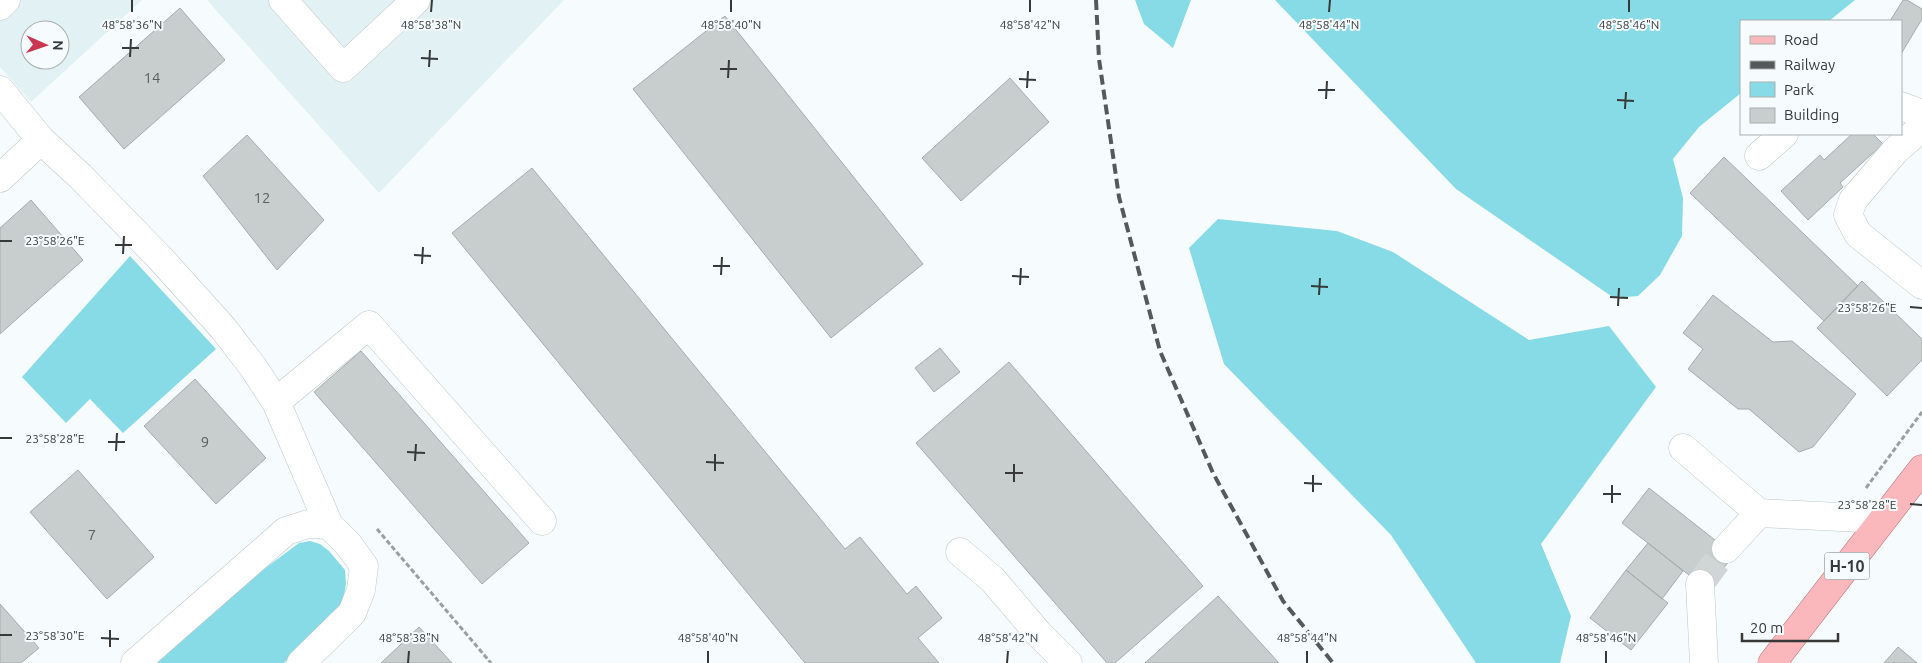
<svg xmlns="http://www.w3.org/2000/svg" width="1922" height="663" viewBox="0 0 1922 663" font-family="Ubuntu,sans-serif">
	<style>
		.built { fill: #e2f1f3; fill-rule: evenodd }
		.green { fill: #86dbe6 }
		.building { fill: #c8cece; stroke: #a6abac }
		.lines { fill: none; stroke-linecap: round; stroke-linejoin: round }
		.minor-tunnel { stroke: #d0d5d6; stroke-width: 28; stroke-dasharray: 28 14; stroke-linecap: butt }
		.minor-casing { stroke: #bfc5c5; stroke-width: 29 }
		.major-casing { stroke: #b36d72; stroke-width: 29 }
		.path { stroke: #9b9fa0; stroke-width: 3; stroke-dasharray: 5 2.5; stroke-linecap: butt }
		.minor { stroke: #fff; stroke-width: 28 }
		.major { stroke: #fab8bc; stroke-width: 28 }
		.rail { stroke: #565959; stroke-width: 4; stroke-dasharray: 10 5; stroke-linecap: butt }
		.ticks { fill: none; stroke: #373939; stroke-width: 2 }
		.labels { text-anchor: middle; stroke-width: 4; stroke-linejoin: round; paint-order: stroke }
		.number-label { font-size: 15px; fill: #5b5e5e }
		.shield { fill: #f6fcfd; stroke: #707474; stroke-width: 1 }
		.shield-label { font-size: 16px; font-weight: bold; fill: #373939 }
		.ticks-label { font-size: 12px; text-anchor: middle; fill: #373939; stroke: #f6fcfd; stroke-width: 4; stroke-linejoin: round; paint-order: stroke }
	</style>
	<rect width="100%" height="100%" fill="#f6fcfd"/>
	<path class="built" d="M0 0H142L31 102 0 67ZM30 30H60V60H30Z
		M207 0H564L379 193Z"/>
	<path class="green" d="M1135 0H1191L1173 48 1144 24Z
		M1275 0H1855L1829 21H1741V93L1699 127 1673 159 1683 198 1682 236 1660 275 1638 296 1614 298 1456 189Z
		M1218 219 1337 231 1393 252 1529 340 1609 326 1656 387 1541 544 1571 616 1560 663H1476L1391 535 1224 364 1189 248Z
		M130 256 216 349 123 433 90 399 66 423 22 377Z
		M310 541 320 544 329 551 345 570 346 584 342 605 284 663H157L252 578 299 543Z"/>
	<path class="building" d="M1903 0H1907L1922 9V19L1901 54V21H1890Z
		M180 8 225 60 124 149 79 97Z
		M725 16 923 264 831 338 633 89Z
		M1010 78 1049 122 961 201 922 158Z
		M1852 134H1873L1883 144 1840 183 1843 187 1808 220 1781 191 1820 155 1824 160Z
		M247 135 324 220 277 270 203 176Z
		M1724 157 1858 286 1824 321 1690 193Z
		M532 168 845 549 860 537 907 594 916 586 942 618 918 638 939 663H805L452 233Z
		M31 200 83 260 0 334V228Z
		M1862 281 1922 339V360L1887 396 1817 328Z
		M1713 295 1773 342 1792 341 1856 394 1813 447 1799 452 1749 409H1738L1688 369 1703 349 1683 333Z
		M940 348 960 372 934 392 915 368Z
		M361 351 529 543 482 584 314 392Z
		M1009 362 1203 586 1115 663H1107L916 443Z
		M195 379 266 458 216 504 144 426Z
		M78 470 154 557 107 599 30 512Z
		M1649 488 1734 555 1707 589 1622 523Z
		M1648 543 1683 571 1662 599 1626 570Z
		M1626 570 1668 603 1631 650 1590 618Z
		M1218 596 1279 663H1145Z
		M0 604 39 648 21 663H0Z
		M419 627 452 663H381Z
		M1898 647 1917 663H1884Z"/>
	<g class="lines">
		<path class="minor-tunnel" d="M1700 584 1726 549"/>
		<g class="minor-casing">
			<path id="minor" d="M283 0 343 68 416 0
				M0 6 6 0
				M0 90 41 140 80 176 159 257 223 328 253 367 276 402 329 525
				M1901 106 1922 114
				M1922 127 1895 151 1853 200 1848 215 1858 234 1922 285
				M1759 156 1784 134
				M0 178 41 140
				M276 402 369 325 542 521
				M1683 448 1759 513
				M1726 549 1759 513 1883 519
				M960 552 993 580 1038 633 1068 663
				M1700 584 1704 663
				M135 663 286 531 308 524 329 525 348 544 364 566 361 590 352 613 301 663"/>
		</g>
		<g class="major-casing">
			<path id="major" d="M1772 663 1922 469"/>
		</g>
		<path class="path" d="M1866 488 1922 412
			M377 529 491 663"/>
		<use href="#minor" class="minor"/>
		<use href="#major" class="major"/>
		<path class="rail" d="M1096 0 1099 59 1119 197 1160 351 1213 473 1283 601 1333 663"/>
	</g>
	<path class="ticks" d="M132 12V0M431 12 432 0M731 12V0M1030 12V0M1329 12 1330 0M1629 12V0M122 48H139M130 57 131 39M421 58 438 59M429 67 430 50M720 69H737M728 78 729 60M1019 79 1036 80M1027 88 1028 71M1318 90H1335M1326 99 1327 81M1617 100 1634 101M1625 109 1626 92M0 241H12M115 245H132M123 254 124 236M414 255 431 256M422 264 423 247M713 266H730M721 275 722 257M1012 276 1029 277M1020 285 1021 268M1311 286 1328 287M1319 295 1320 278M1610 297 1628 298M1618 306 1619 288M1910 307 1922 308M0 438H12M108 442H125M116 451 117 433M407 452 425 453M415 461 416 444M706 462 724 463M715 471V454M1005 473H1023M1014 482V464M1304 483 1322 484M1313 492V475M1603 494H1621M1612 503V485M1910 504 1922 505M0 635H12M101 638 119 639M110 647V630M408 663 409 651M708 663V651M1007 663 1008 651M1307 663V651M1606 663V651"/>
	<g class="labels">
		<g class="number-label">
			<text x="152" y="83">14</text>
			<text x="262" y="203">12</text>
			<text x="205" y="447">9</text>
			<text x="92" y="540">7</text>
		</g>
		<rect class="shield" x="1824.5" y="552.5" width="45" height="27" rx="4"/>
		<g class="shield-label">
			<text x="1847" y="572">Н-10</text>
		</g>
	</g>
	<g class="ticks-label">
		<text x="132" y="29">48°58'36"N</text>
		<text x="431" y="29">48°58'38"N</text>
		<text x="731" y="29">48°58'40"N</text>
		<text x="1030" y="29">48°58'42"N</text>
		<text x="1329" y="29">48°58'44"N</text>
		<text x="1629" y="29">48°58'46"N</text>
		<text x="55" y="245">23°58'26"E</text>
		<text x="1867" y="312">23°58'26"E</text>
		<text x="55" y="443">23°58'28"E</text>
		<text x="1867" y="509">23°58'28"E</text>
		<text x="55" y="640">23°58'30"E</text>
		<text x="409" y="642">48°58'38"N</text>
		<text x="708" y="642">48°58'40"N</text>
		<text x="1008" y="642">48°58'42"N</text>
		<text x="1307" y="642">48°58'44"N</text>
		<text x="1606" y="642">48°58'46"N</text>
	</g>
	<rect x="1740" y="20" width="162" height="115" fill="#f6fcfd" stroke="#aaaeaf"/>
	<rect x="1750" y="36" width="25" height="8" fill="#fab8bc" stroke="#aaaeaf"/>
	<text x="1784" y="45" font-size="15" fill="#373939">Road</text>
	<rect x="1750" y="61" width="25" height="8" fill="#565959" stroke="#aaaeaf"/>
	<text x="1784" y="70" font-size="15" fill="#373939">Railway</text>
	<rect x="1750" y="82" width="25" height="15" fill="#86dbe6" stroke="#aaaeaf"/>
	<text x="1784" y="95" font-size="15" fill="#373939">Park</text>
	<rect x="1750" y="108" width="25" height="15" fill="#c8cece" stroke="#aaaeaf"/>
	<text x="1784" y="120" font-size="15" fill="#373939">Building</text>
	<g transform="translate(45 45) rotate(92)"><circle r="24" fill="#f6fcfd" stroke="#aaaeaf"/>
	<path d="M0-4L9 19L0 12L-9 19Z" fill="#c8374f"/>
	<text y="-8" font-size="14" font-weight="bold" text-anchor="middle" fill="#373939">N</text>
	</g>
	<path d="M1742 633v8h96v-8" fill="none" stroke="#373939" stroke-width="2.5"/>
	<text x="1750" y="633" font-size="15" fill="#373939" stroke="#f6fcfd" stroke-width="4" paint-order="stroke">20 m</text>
</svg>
